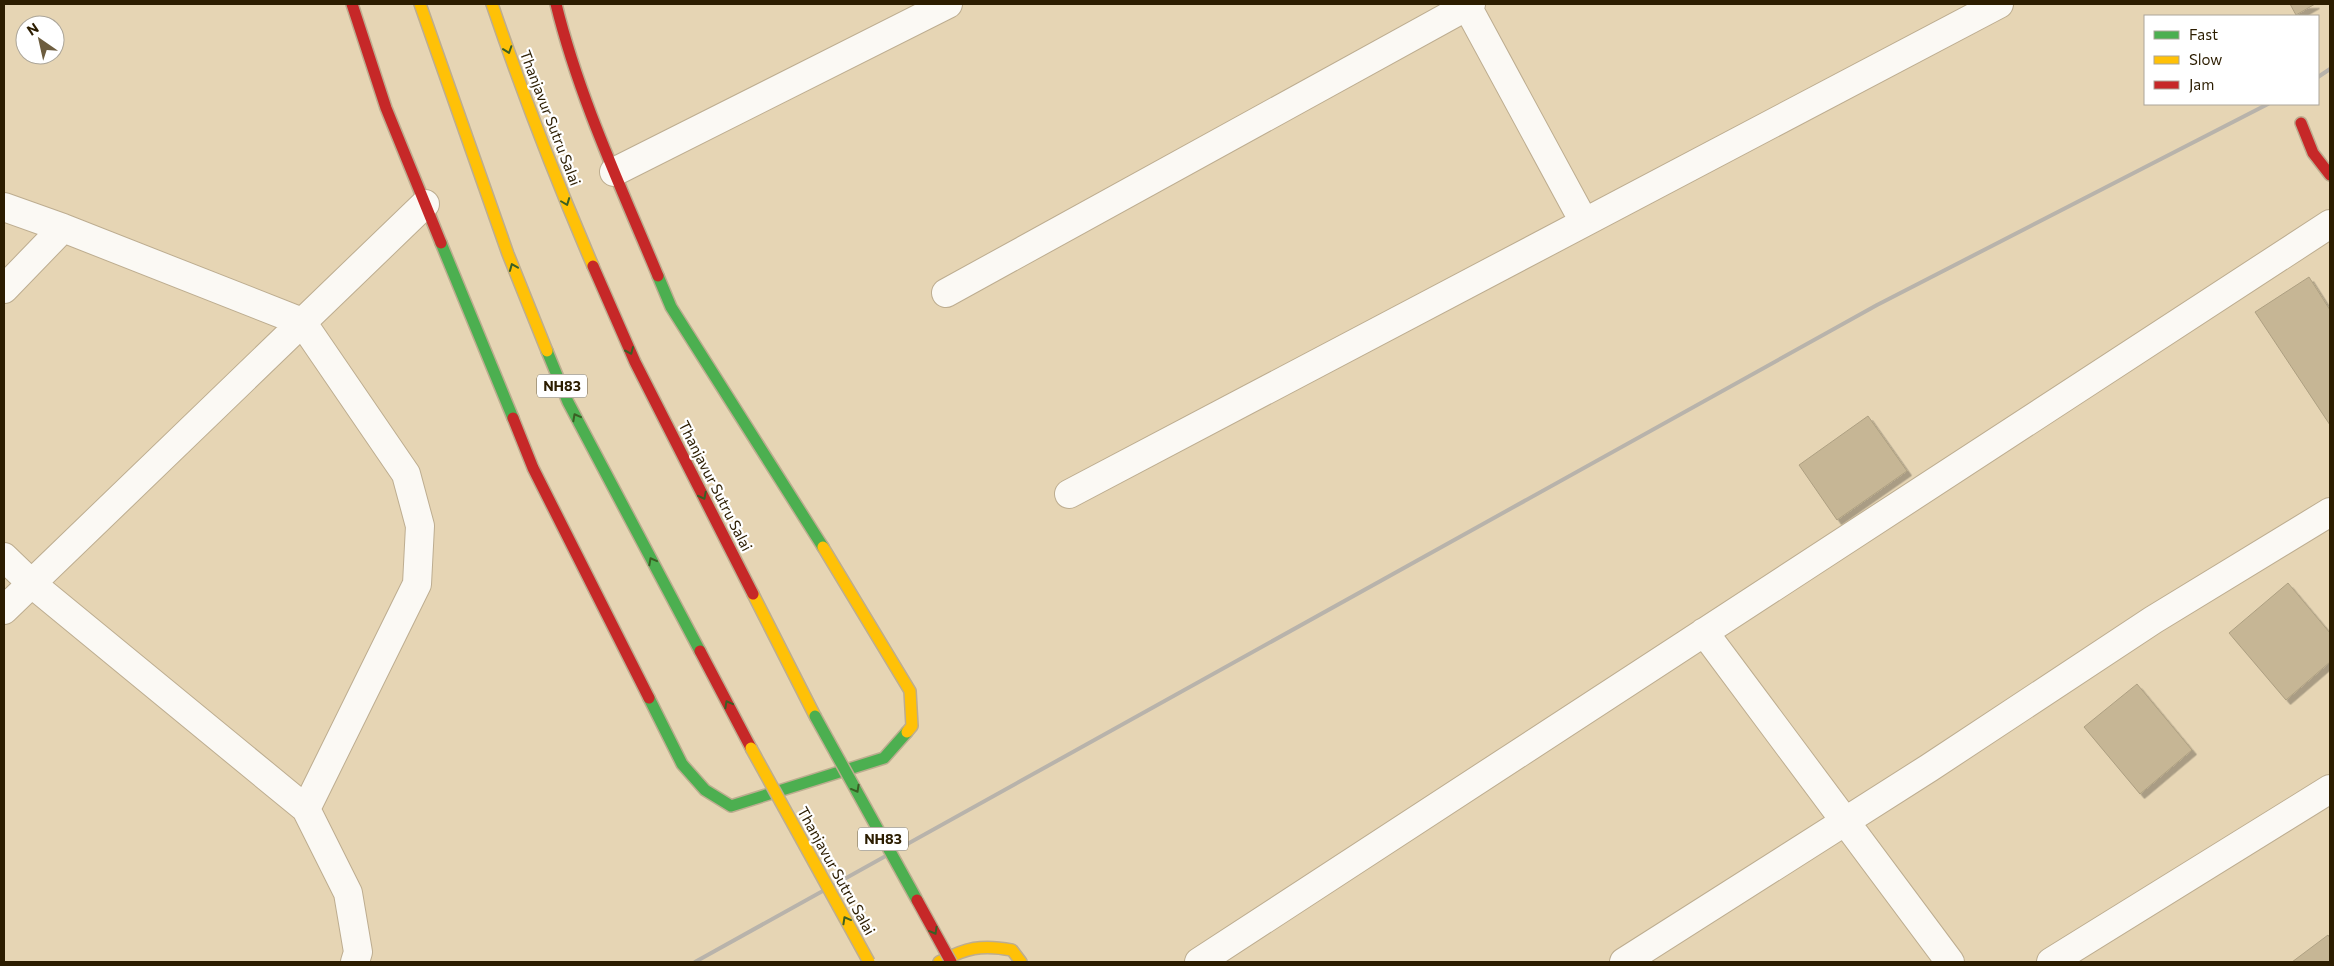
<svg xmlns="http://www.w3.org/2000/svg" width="2334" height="966" viewBox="0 0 2334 966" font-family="Commissioner,sans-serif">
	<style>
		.building { fill: #c6b695; stroke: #aea082; filter: url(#shadow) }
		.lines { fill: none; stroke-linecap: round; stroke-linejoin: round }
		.street-casing { stroke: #bdad90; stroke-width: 30 }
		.fast-casing { stroke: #bdad90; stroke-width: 14 }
		.slow-casing { stroke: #bdad90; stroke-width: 14 }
		.jam-casing { stroke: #bdad90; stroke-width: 14 }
		.street { stroke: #fbf9f4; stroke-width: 28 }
		.fast { stroke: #4caf50; stroke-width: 11 }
		.slow { stroke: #ffc107; stroke-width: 11 }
		.jam { stroke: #c62828; stroke-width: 11 }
		.rail { stroke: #b8b3ab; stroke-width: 4 }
		.fast-bridge-casing { stroke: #bdad90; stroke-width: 14; stroke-linecap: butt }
		.slow-bridge-casing { stroke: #bdad90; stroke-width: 14; stroke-linecap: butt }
		.jam-bridge-casing { stroke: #bdad90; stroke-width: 14; stroke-linecap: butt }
		.fast-bridge { stroke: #4caf50; stroke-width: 11 }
		.slow-bridge { stroke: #ffc107; stroke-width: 11 }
		.jam-bridge { stroke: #c62828; stroke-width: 11 }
		.oneway { stroke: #3a5f24 }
		.labels { text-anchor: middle; stroke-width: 4.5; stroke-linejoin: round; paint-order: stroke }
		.shield { fill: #fff; stroke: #6b614c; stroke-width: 1 }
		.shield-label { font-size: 14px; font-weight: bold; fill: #2c1d00 }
		.street-label { font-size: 15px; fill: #2c1d00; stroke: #fff }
	</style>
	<defs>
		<filter id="shadow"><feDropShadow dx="4.5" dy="4.5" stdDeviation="0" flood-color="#0004"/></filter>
	</defs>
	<rect width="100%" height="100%" fill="#e6d5b4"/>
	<path class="building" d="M2290 4H2315L2296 15Z
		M2309 277 2330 310V425L2255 312Z
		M1868 416 1907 471 1837 520 1799 465Z
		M2288 583 2330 633V662L2286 700 2229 633Z
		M2137 684 2192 750 2140 794 2084 727Z
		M2328 935 2330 938V962H2292Z"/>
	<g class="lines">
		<g class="street-casing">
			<path id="street" d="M1466 4 1584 222
				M614 172 948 4
				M4 207 63 228
				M4 289 63 228 302 322 406 474 420 526 417 584 306 809 31 583 4 557
				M946 293 1471 4
				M1069 494 1999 4
				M4 610 425 204
				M1704 632 1950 962
				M306 809 348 893 358 952 355 962
				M1199 962 2330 224
				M1624 962 1929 768 2153 620 2330 512
				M2051 962 2330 789"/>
		</g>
		<g class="fast-casing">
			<path id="fast" d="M441 243 513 418
				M658 276 671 307 823 547
				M547 351 568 402 700 651
				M649 698 682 764 705 790 731 806 884 758 907 732"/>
		</g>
		<g class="slow-casing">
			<path id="slow" d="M420 4 508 254 547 351
				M492 4C522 92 556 180 593 266
				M823 547 910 691 912 726 907 732
				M753 594 815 716
				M939 962C966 948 981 944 1012 950L1021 962"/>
		</g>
		<g class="jam-casing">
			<path id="jam" d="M352 4 386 108 441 243
				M556 4C579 98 621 187 658 276
				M2301 123 2313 153 2330 175
				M593 266 635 362 753 594
				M513 418 533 468 649 698
				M700 651 751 748"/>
		</g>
		<use href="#street" class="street"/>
		<use href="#fast" class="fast"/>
		<use href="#slow" class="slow"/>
		<use href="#jam" class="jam"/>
		<path class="rail" d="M2318 77 2330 69
			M695 962 1877 305 2268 104"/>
		<g class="fast-bridge-casing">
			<path id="fast-bridge" d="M815 716 917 900"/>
		</g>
		<g class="slow-bridge-casing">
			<path id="slow-bridge" d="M751 748 869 962"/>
		</g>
		<g class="jam-bridge-casing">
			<path id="jam-bridge" d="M917 900 951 962"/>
		</g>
		<use href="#fast-bridge" class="fast-bridge"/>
		<use href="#slow-bridge" class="slow-bridge"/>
		<use href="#jam-bridge" class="jam-bridge"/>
	</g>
	<defs><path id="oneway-chevron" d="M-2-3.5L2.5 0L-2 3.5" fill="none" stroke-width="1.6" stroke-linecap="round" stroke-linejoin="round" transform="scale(1.25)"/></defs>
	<g class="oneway">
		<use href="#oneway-chevron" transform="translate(508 50) rotate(71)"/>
		<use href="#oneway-chevron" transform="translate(566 202) rotate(69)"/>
		<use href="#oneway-chevron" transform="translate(513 267) rotate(-112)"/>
		<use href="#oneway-chevron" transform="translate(630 351) rotate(66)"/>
		<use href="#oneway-chevron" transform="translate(576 417) rotate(-118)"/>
		<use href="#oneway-chevron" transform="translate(703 496) rotate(63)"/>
		<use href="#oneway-chevron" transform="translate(652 561) rotate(-118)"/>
		<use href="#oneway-chevron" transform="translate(728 704) rotate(-118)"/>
		<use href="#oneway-chevron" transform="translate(856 789) rotate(61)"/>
		<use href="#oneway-chevron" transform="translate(846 920) rotate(-119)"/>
		<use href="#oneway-chevron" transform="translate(934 931) rotate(61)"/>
	</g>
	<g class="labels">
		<g class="shield">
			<rect x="537" y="374.5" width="50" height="23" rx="4"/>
			<rect x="858" y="827.5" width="50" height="23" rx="4"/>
		</g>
		<g class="shield-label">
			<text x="562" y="391">NH83</text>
			<text x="883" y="844">NH83</text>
		</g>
		<g class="street-label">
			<text transform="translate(550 118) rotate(69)" y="5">Thanjavur Sutru Salai</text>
			<text transform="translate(715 486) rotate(63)" y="5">Thanjavur Sutru Salai</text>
			<text transform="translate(836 871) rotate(61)" y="5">Thanjavur Sutru Salai</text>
		</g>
	</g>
	<rect width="2334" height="966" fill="none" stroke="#2c1d00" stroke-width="10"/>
	<rect x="2144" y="15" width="175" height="90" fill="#ffffff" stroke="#aba599"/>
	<rect x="2154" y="31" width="25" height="8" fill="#4caf50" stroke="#aba599"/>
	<text x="2189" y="40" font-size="15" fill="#2c1d00">Fast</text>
	<rect x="2154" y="56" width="25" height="8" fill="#ffc107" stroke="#aba599"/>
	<text x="2189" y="65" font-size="15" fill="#2c1d00">Slow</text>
	<rect x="2154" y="81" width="25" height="8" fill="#c62828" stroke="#aba599"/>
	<text x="2189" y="90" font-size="15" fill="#2c1d00">Jam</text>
	<g transform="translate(40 40) rotate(326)"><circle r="24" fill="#ffffff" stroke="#aba599"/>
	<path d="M0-4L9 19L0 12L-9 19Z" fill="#6d5d3f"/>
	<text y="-8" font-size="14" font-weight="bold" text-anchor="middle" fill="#2c1d00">N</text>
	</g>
</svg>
